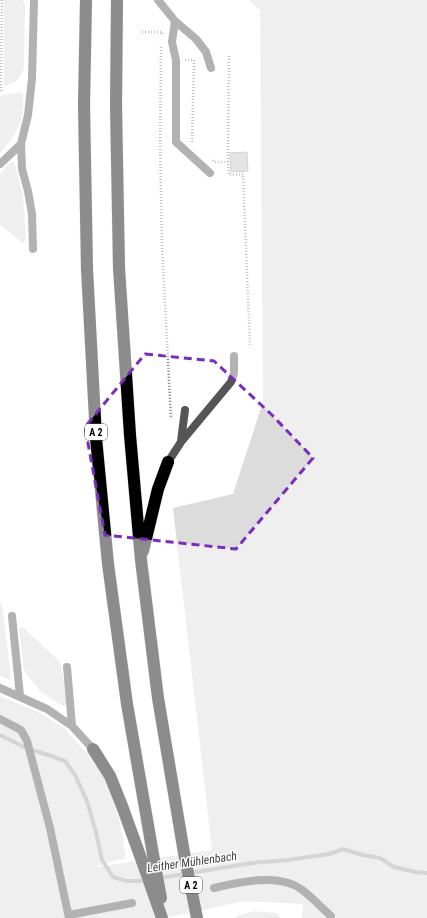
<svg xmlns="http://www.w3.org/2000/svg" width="427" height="918" viewBox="0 0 427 918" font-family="'Roboto Condensed',sans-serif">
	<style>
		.green { fill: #dcdcdc }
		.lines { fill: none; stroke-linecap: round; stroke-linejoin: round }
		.stream { stroke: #a3a3a3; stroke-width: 4 }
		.building { fill: #c4c4c4; stroke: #999 }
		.motorway-casing { stroke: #dbdbdb; stroke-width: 13 }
		.path { stroke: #777; stroke-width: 2.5; stroke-dasharray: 1 2; stroke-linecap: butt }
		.service { stroke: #555; stroke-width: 8 }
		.minor { stroke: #555; stroke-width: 8 }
		.motorway { stroke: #000; stroke-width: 12 }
		.motorway-bridge-casing { stroke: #dbdbdb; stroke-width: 13; stroke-linecap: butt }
		.motorway-bridge { stroke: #000; stroke-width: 12 }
		.marked { fill: none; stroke: #7b2cbf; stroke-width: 3; stroke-dasharray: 8 5; stroke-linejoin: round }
		.labels { text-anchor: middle; stroke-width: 3; stroke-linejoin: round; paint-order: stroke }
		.shield { fill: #fff; stroke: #4c4c4c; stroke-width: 1 }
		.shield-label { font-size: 10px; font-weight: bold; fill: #000 }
		.water-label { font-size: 12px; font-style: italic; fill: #444; stroke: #fff }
	</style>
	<rect width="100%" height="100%" fill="#fff"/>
	<path class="green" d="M4 0H23L25 6 24 68 20 77 15 82 4 86Z
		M249 0H427V918H302L303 904 245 901 165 918H0V696L40 713 64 728 92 759 101 771 112 798 120 823 126 858 89 868 212 850 173 508 233 494 263 402 260 10Z
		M20 92 23 94C23 99 24 105 23 110 22 126 10 142 0 153V96Z
		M10 162H13L15 164 23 195 26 240 25 242H22L0 225V174Z
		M0 603 2 605 11 678 9 680 0 676Z
		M21 627H23L60 662 62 671 67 703 66 706H63L40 691 24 670 19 629Z
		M254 911 277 913 280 918H237L236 916Z"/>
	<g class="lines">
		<path class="stream" d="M0 735 24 747
			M35 751 54 757 65 761 75 775 87 801 96 832 102 860 113 877 126 881H138L148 880
			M159 878 252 863 288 860 329 854 343 849 363 855 380 858 394 867 416 872 427 873"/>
	</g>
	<path class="building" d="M247 152 248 171 231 172 230 153Z"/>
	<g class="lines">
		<g class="motorway-casing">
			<path id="motorway" d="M86 0 84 105 87 269 96 438 108 564 127 704 154 860
				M117 0 116 105 119 268 130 435 141 560 158 698 184 853
				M143 551 158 489 168 462
				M93 749 110 776 122 806 142 861"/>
		</g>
		<path class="path" d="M142 32H162V34
			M161 47 160 144 162 245 171 419
			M229 56 228 162 229 175 243 174 250 347
			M185 60H194L192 141 194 142
			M1 91 2 0
			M213 160 214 162H230"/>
		<path class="service" d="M158 0 175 21 196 39 206 52 211 68
			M175 21 172 42 176 60V142L210 173
			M0 164 21 144
			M33 249 32 214 28 191 22 169 21 144 28 115 32 79 34 0
			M181 441 185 410
			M168 462 181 442 231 382 234 373V356
			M12 616 20 696
			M67 667 72 726 93 749
			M0 688 47 709 72 726
			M50 828 69 918
			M214 888C238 882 279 873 301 889 312 897 321 907 331 916L330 918
			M69 915 132 903"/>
		<path class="minor" d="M0 719 21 730 27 741 50 828"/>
		<use href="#motorway" class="motorway"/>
		<g class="motorway-bridge-casing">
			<path id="motorway-bridge" d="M184 853 197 918
				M154 860 161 898
				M142 861 162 918"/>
		</g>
		<use href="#motorway-bridge" class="motorway-bridge"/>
	</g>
	<path d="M0 0H427V918H0ZM145 354 214 361 272 415 313 458 236 549 105 535 85 427Z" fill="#fff" fill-opacity=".55" fill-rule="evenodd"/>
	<path class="marked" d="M145 354 214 361 272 415 313 458 236 549 105 535 85 427Z"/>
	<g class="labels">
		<g class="shield">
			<rect x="85" y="424" width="22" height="16" rx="3"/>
			<rect x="180" y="877" width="22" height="16" rx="3"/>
		</g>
		<g class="shield-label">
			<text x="96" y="436">A 2</text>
			<text x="191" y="889">A 2</text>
		</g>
		<g class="water-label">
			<text transform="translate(192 862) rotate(-8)" y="4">Leither Mühlenbach</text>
		</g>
	</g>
</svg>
